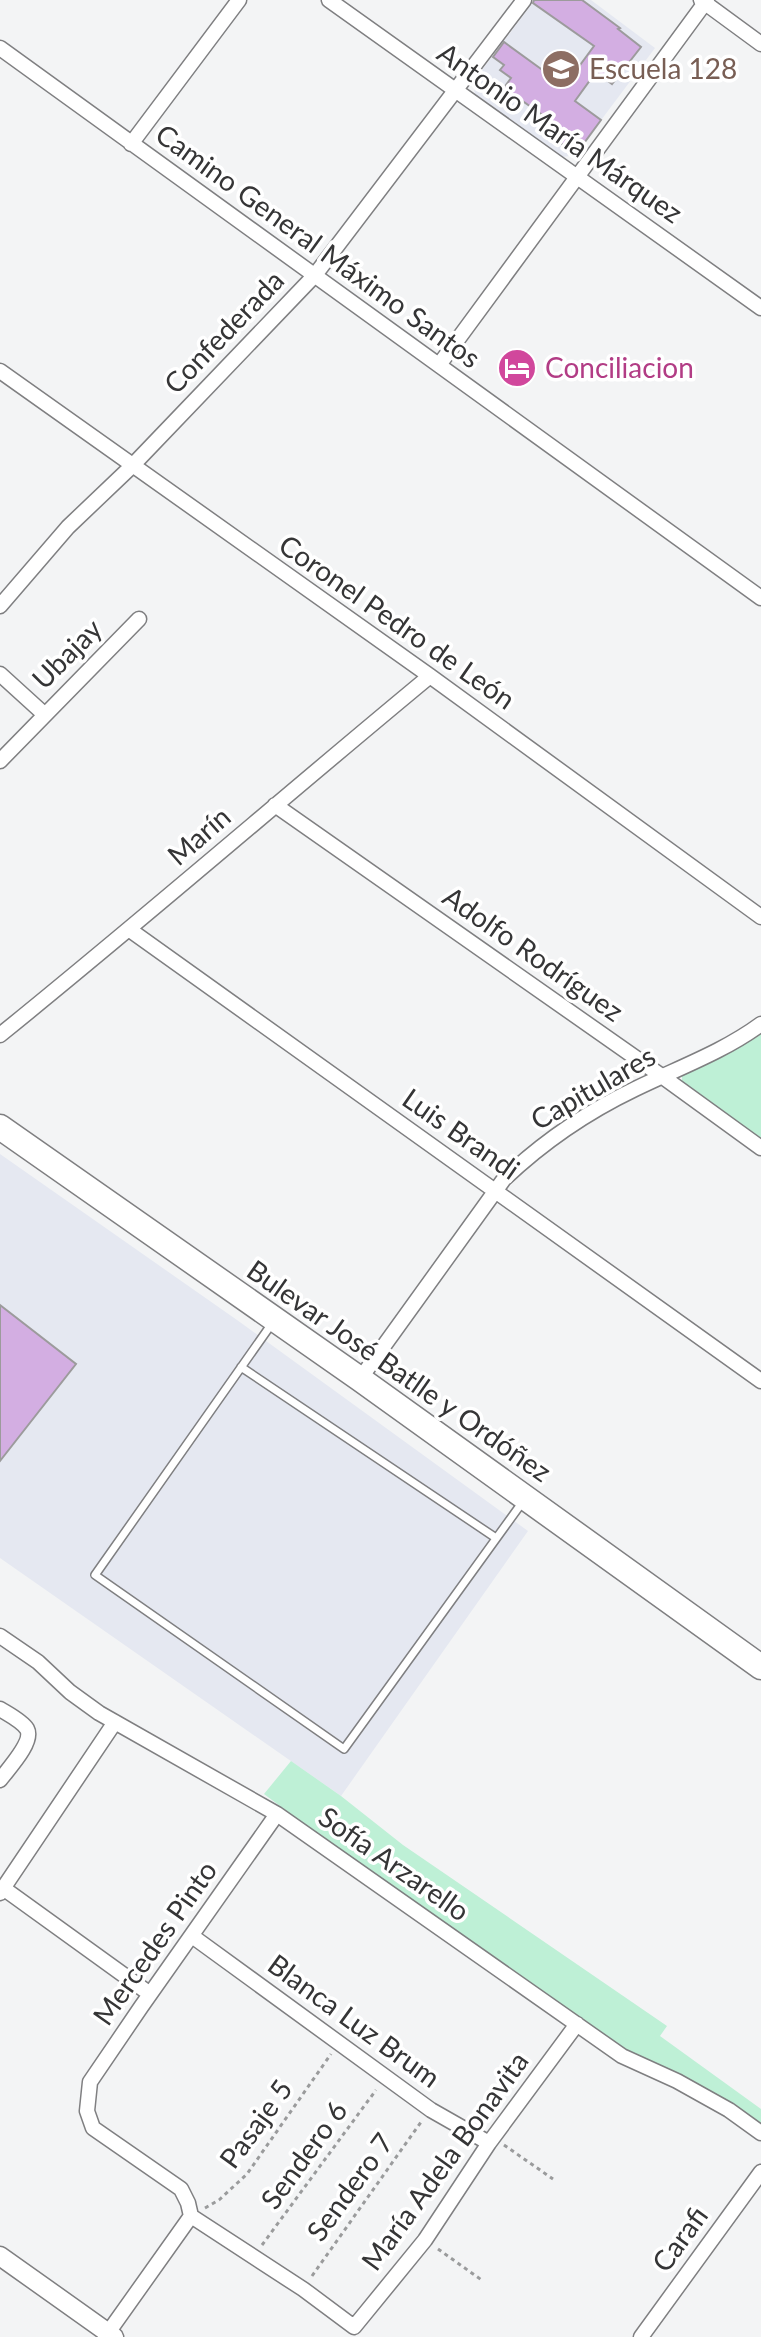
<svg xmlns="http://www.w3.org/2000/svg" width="761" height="2337" viewBox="0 0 761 2337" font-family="Lato,sans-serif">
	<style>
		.built { fill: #e5e8f1 }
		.green { fill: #bef0d6 }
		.building { fill: #d3aee2; stroke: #9c9b9c; stroke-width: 2 }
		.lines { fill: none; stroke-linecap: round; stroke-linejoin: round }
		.service-casing { stroke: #7f7f81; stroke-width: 10 }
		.minor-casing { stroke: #7f7f81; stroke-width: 17 }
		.tertiary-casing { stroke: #7f7f81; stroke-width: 21 }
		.primary-casing { stroke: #7f7f81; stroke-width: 27 }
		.path { stroke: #9a9b9c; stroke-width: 3; stroke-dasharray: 4 4; stroke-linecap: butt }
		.service { stroke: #fff; stroke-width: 7 }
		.minor { stroke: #fff; stroke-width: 14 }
		.tertiary { stroke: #fff; stroke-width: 18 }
		.primary { stroke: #fff; stroke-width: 24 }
		.labels { text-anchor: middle; stroke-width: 7; stroke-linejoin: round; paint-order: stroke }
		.education-label { font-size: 28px; fill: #785e54; stroke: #fff; text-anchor: start }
		.street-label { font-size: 28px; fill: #353536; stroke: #fff }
		.hotel-label { font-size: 28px; fill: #b23c85; stroke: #fff; text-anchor: start }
	</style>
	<rect width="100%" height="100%" fill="#f3f4f5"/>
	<path class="built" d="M535 0H591L655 48 575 155 563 157 475 94 473 82Z
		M0 1154 237 1320 528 1531 341 1796 0 1558Z"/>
	<path class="green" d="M761 1030V1140L686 1088 682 1081V1075Z
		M291 1761 341 1796 403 1845 667 2026 660 2036 761 2109V2126L636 2059 332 1845 264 1794Z"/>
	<path class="building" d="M534 0H582L620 28 618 29 641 47 612 84 596 72 575 101 601 120 576 154 548 134 555 124 514 95 513 97 503 89 511 78 500 70 504 65 493 57 504 42 559 82 564 76 569 80 594 46 533 3Z
		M0 1305 76 1364 0 1461Z"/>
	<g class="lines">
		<g class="service-casing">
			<path id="service" d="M273 1322 95 1575 344 1749 524 1500
				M241 1367 496 1538"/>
		</g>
		<g class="minor-casing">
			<path id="minor" d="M329 0 761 308
				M701 0 761 44
				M0 48 761 598
				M131 144 239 0
				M439 365 707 0
				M0 371 430 676 761 917
				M0 606 68 527 132 466 315 275 524 0
				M0 674 44 714
				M0 761 139 619
				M275 805 663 1077 761 1148
				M130 930 761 1381
				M0 1035C145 918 286 795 430 676
				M360 1379 504 1179C543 1142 587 1112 635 1089 678 1068 723 1052 761 1024
				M0 1636 38 1662 70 1692 99 1713 277 1814 622 2056 677 2081 729 2110 761 2133
				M0 1709C8 1714 22 1721 27 1729 34 1742 8 1769 0 1780
				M277 1814 141 2007 90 2082 87 2111 93 2128 181 2189 188 2203 191 2216 303 2289 354 2327 425 2240 489 2143 577 2024
				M3 1888 150 1994
				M0 1893 115 1722
				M192 1936 431 2110 489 2143
				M105 2337 191 2216
				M641 2337 761 2172"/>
		</g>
		<g class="tertiary-casing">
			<path id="tertiary" d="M0 2256 114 2337"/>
		</g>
		<g class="primary-casing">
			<path id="primary" d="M0 1127 360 1379 761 1667"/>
		</g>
		<path class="path" d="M504 2145 553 2179
			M205 2208 219 2200 247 2174 331 2054
			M262 2245 376 2090
			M438 2249 483 2281
			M312 2276 421 2122"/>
		<use href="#service" class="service"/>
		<use href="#minor" class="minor"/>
		<use href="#tertiary" class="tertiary"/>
		<use href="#primary" class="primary"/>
	</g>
	<defs>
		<g id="school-disc" transform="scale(2)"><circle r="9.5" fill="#8d6e63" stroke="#fff"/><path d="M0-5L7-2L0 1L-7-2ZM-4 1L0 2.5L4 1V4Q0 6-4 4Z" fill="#fff"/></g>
		<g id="hotel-disc" transform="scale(2)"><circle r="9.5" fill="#d1479c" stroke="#fff"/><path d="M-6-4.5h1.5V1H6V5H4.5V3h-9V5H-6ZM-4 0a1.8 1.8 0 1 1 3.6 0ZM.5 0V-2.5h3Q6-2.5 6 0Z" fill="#fff"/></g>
	</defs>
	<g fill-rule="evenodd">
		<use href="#school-disc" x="561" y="69"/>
		<use href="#hotel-disc" x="517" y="368"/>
	</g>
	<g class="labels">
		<g class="education-label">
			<text x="589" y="79">Escuela 128</text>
		</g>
		<g class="street-label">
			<text transform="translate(560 133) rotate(35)" y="10">Antonio María Márquez</text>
			<text transform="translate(318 246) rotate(36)" y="10">Camino General Máximo Santos</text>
			<text transform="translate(224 332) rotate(-46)" y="10">Confederada</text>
			<text transform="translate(397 622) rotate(35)" y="10">Coronel Pedro de León</text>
			<text transform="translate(67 654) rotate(-45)" y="10">Ubajay</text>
			<text transform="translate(199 836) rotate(-41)" y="10">Marín</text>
			<text transform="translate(533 954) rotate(35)" y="10">Adolfo Rodríguez</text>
			<text transform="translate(593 1088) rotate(-30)" y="10">Capitulares</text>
			<text transform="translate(461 1134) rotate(35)" y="10">Luis Brandi</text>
			<text transform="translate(399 1371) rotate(35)" y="10">Bulevar José Batlle y Ordóñez</text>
			<text transform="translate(394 1864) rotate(35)" y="10">Sofía Arzarello</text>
			<text transform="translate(155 1943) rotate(-55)" y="10">Mercedes Pinto</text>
			<text transform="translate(354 2021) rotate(36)" y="10">Blanca Luz Brum</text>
			<text transform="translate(256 2124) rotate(-54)" y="10">Pasaje 5</text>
			<text transform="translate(304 2155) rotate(-54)" y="10">Sendero 6</text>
			<text transform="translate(445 2161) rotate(-54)" y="10">María Adela Bonavita</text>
			<text transform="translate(350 2187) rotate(-54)" y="10">Sendero 7</text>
			<text transform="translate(680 2239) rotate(-54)" y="10">Carafi</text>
		</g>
		<g class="hotel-label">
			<text x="545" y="378">Conciliacion</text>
		</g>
	</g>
</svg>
